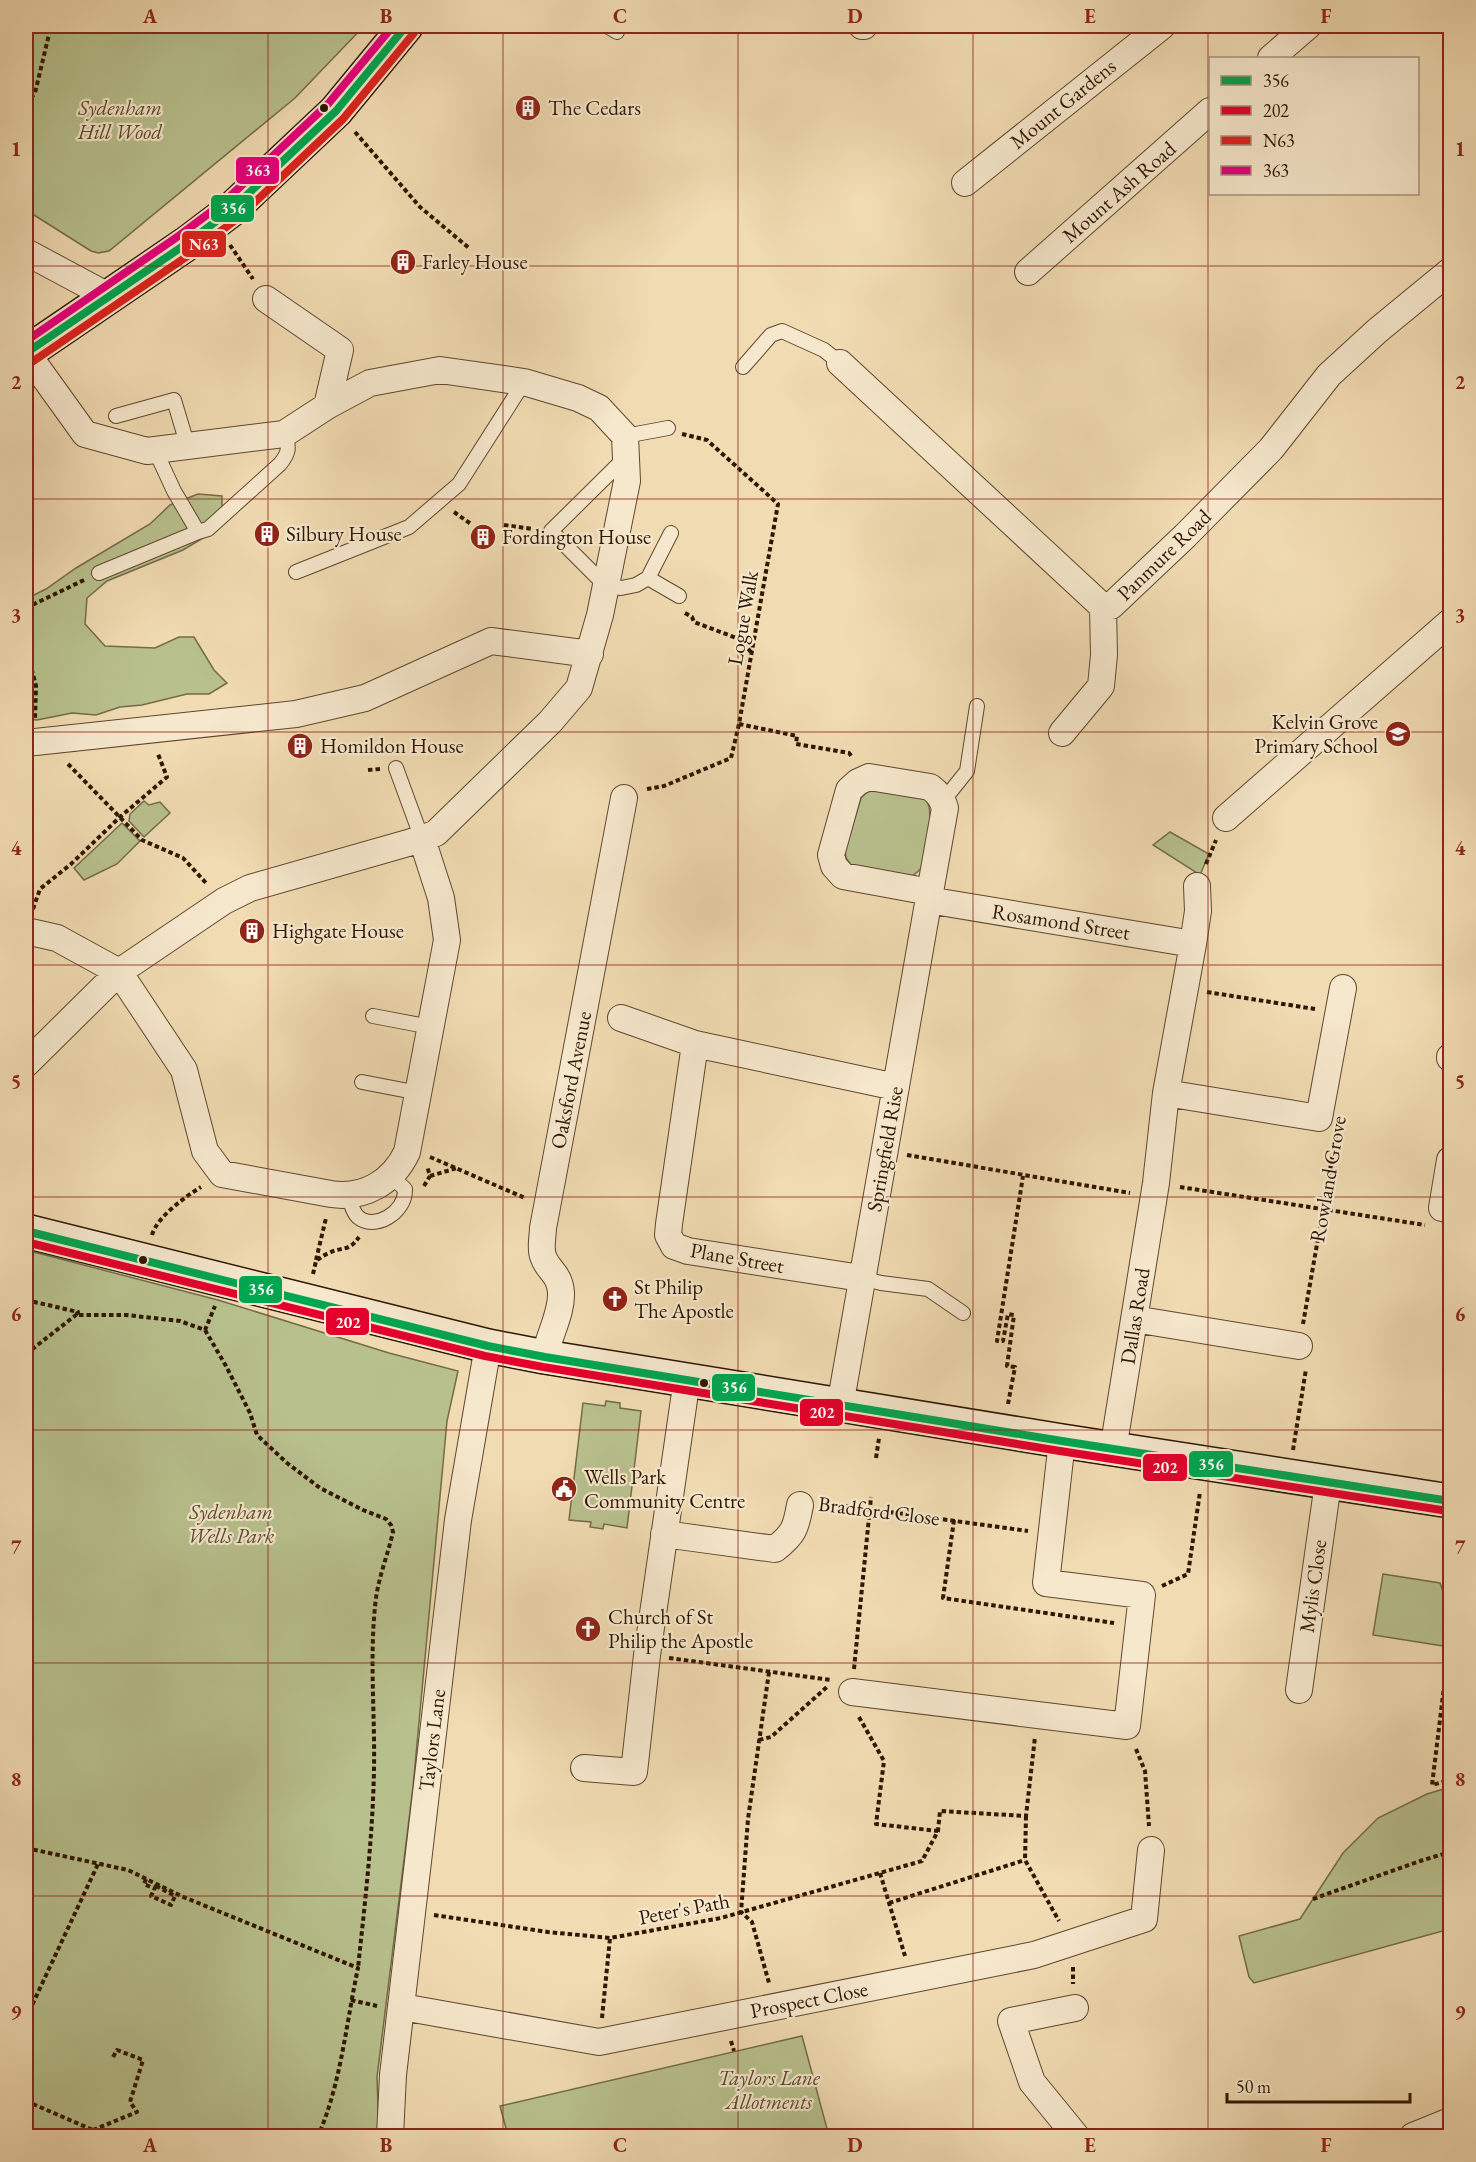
<svg xmlns="http://www.w3.org/2000/svg" width="1476" height="2162" viewBox="0 0 1476 2162" font-family="'EB Garamond',serif">
	<style>
		.green { fill: #b8c18e; stroke: #736c48; stroke-width: 1.5 }
		.lines { fill: none; stroke-linecap: round; stroke-linejoin: round }
		.lane-casing { stroke: #5f472e; stroke-width: 16 }
		.street-casing { stroke: #5f472e; stroke-width: 28 }
		.secondary-casing { stroke: #2e1602; stroke-width: 36 }
		.path { stroke: #2e1602; stroke-width: 4; stroke-dasharray: 4.5 3; stroke-linecap: butt }
		.lane { stroke: #f6e8cd; stroke-width: 14 }
		.street { stroke: #f6e8cd; stroke-width: 26 }
		.secondary { stroke: #f6e8cd; stroke-width: 33 }
		.bus-1-casing { stroke: #f6e8cd; stroke-width: 12 }
		.bus-2-casing { stroke: #f6e8cd; stroke-width: 12 }
		.bus-3-casing { stroke: #f6e8cd; stroke-width: 12 }
		.bus-4-casing { stroke: #f6e8cd; stroke-width: 12 }
		.bus-1 { stroke: #00a651; stroke-width: 8 }
		.bus-2 { stroke: #e4002b; stroke-width: 8 }
		.bus-3 { stroke: #dc241f; stroke-width: 8 }
		.bus-4 { stroke: #e5007d; stroke-width: 8 }
		.grid { fill: none; stroke: #8f2418; stroke-width: 1.5; stroke-opacity: 0.55 }
		.bus-dot { fill: #2e1602; stroke: #f6e8cd; stroke-width: 2 }
		.labels { text-anchor: middle; stroke-width: 4.5; stroke-linejoin: round; paint-order: stroke }
		.street-label { font-size: 21px; fill: #2e1602; stroke: #f6e8cd }
		.park-label { font-size: 21px; font-style: italic; fill: #57492c; stroke: #f6e8cd }
		.poi-label { font-size: 21px; fill: #2e1602; stroke: #f6e8cd; text-anchor: start }
		.line-badge { stroke: #f6e8cd; stroke-width: 2 }
		.badge-label { font-size: 16px; text-anchor: middle; font-weight: bold; fill: #fff }
		.neatline { fill: none; stroke: #8f2418; stroke-width: 2 }
		.grid-label { font-size: 20px; text-anchor: middle; font-weight: bold; fill: #8f2418 }
	</style>
	<rect width="100%" height="100%" fill="#f1dbb2"/>
	<filter id="stains"><feTurbulence type="fractalNoise" baseFrequency=".00333" numOctaves="4"/><feColorMatrix values="0 0 0 0 .2 0 0 0 0 .09 0 0 0 0 .02 0 0 0 .5 -.17"/></filter>
	<radialGradient id="worn" r=".72"><stop offset=".6" stop-color="#630" stop-opacity="0"/><stop offset="1" stop-color="#630" stop-opacity=".3"/></radialGradient>
	<path class="green" d="M26 26H364L295 98 109 251 98 253 91 251 26 210Z
		M198 494 222 496V520L205 537 183 550 107 581 87 598 85 624 105 646 155 648 179 637H194L214 670 227 683 209 694H187L142 705 120 707 96 715 72 713 37 720 26 719V599L46 589 76 568 150 524 170 505Z
		M875 789C887 791 919 792 926 800 935 810 926 854 922 866 920 871 916 873 912 876L851 865 846 858 845 850 861 798 867 792Z
		M144 801 149 805 160 802 170 813 144 837 129 821 130 814Z
		M122 823 140 841 117 864 84 880 74 868Z
		M1170 832 1209 854 1200 875 1153 845Z
		M26 1250 218 1300 389 1353 458 1371 447 1421 413 1787 377 2077 379 2136H26Z
		M606 1401 620 1403V1408L641 1411 627 1528 604 1524 603 1529 590 1527 591 1522 569 1520 583 1403 605 1406Z
		M1383 1574 1440 1583 1447 1603H1450V1647L1373 1635Z
		M1450 1787V1929L1254 1983 1249 1977 1239 1936 1300 1919 1343 1853 1378 1818 1427 1794Z
		M802 2036 829 2136H508L500 2106Z"/>
	<g class="lines">
		<g class="lane-casing">
			<path id="lane" d="M607 26 617 32
				M743 367 771 335 782 331 824 350 840 363
				M116 416 174 400 188 447
				M625 436 668 428
				M155 450 174 491 198 532 208 529 280 464C289 453 290 447 284 434
				M626 457 551 531 606 586 621 588 636 585 648 578 671 533
				M296 572 409 527 459 484 524 382
				M99 573 198 532
				M648 578 679 596
				M396 768 422 839
				M943 801 967 771 977 706
				M373 1016 431 1027
				M362 1082 419 1093
				M348 1195C351 1202 352 1212 358 1217 374 1231 406 1213 405 1189L391 1176
				M861 1278 881 1283 928 1289 963 1313"/>
		</g>
		<g class="street-casing">
			<path id="street" d="M862 26H864
				M1271 58 1308 26
				M965 183 1162 26
				M26 252 108 296
				M1028 272 1210 111
				M266 299 340 350 327 406
				M840 363 1103 607 1111 606 1185 536 1271 449 1329 375 1377 331 1450 271
				M1062 733 1101 686 1104 655 1103 607
				M26 743 296 714 365 698 491 641 590 654
				M869 777 930 787C938 793 942 798 945 808L930 892 843 876 834 866 831 855 849 790 858 782Z
				M1226 818 1450 622
				M928 900 1193 944
				M26 931 57 938 119 972 184 1070 205 1151 222 1174 331 1194C364 1199 393 1182 407 1152L447 940 441 898 422 839
				M621 1018 695 1044
				M1450 1058V1057
				M26 1064 119 972 224 901 250 888 422 839 436 833 550 722 579 688 600 615 627 481 625 436 599 408 578 398 524 382 440 370 370 383 327 406 284 434 147 451 85 434 26 352
				M1166 1093 1319 1118 1343 988
				M1450 1160 1442 1208 1450 1210
				M861 1278 688 1251 674 1246 668 1235 669 1224 695 1044 896 1087
				M1134 1319 1299 1346
				M545 1357C548 1336 562 1314 561 1293 560 1273 547 1270 543 1256 540 1247 543 1236 543 1228L624 798
				M840 1406 930 892
				M1113 1450 1156 1183 1166 1093 1193 944 1198 911 1197 886
				M664 1534 775 1549C794 1534 796 1528 800 1505
				M1299 1690 1328 1483
				M852 1692 1127 1726 1142 1595 1046 1583 1062 1441
				M584 1768 634 1772 647 1655 687 1379
				M402 2007 599 2042 1034 1955 1144 1919 1151 1850
				M1075 2008 1011 2021 1032 2082 1076 2136
				M390 2136 393 2075 458 1520 488 1346
				M1413 2136 1450 2121"/>
		</g>
		<g class="secondary-casing">
			<path id="secondary" d="M26 353 186 244 231 210 336 111 406 26
				M26 1231 488 1346 545 1357 1062 1441 1450 1501"/>
		</g>
		<path class="path" d="M26 104 35 93 51 26
			M355 132 420 207 469 248
			M230 245 253 279
			M454 512 471 524
			M504 525 533 529
			M26 608 84 580
			M685 613 692 617 694 622 739 639 751 652
			M26 647 36 686 35 719
			M739 724 797 736 796 744 849 753 853 758
			M68 764 142 840 183 858 206 883
			M368 770 380 769
			M647 789 664 786 731 758 739 724 778 504 707 440 682 434
			M1206 864 1216 840
			M33 909 40 889 71 864 120 817 167 777 158 754
			M1207 992 1315 1009
			M907 1155 1130 1193
			M430 1157 525 1198
			M430 1176 457 1168
			M424 1186 430 1176 427 1166
			M1180 1187 1425 1225
			M152 1235C157 1217 185 1197 201 1187
			M316 1260 326 1218
			M313 1274 316 1261C320 1258 324 1255 329 1253 342 1246 348 1253 359 1237
			M26 1300 78 1312 76 1315H126L180 1321 205 1330 215 1306
			M1303 1324 1336 1136
			M205 1330 226 1366 250 1413 257 1435 287 1463 320 1488 363 1510 386 1519 391 1525 393 1532C388 1554 379 1576 376 1598 369 1654 375 1712 374 1768 373 1834 365 1902 358 1968
			M26 1354 76 1315
			M1008 1404 1015 1367 1007 1366 1014 1315 1008 1314 1003 1341H997L1023 1176
			M1293 1450 1306 1369
			M876 1458 879 1438
			M824 1503 1028 1531
			M954 1520 943 1598 1114 1623
			M1162 1586 1188 1574 1200 1492
			M1449 1646 1432 1785 1450 1780
			M669 1658 831 1680
			M854 1669 871 1497
			M769 1672 748 1819 741 1912 752 1922 769 1983
			M859 1717 884 1761 876 1824 938 1831
			M759 1740 771 1737 828 1686
			M1136 1749 1145 1771 1149 1826
			M1026 1816 1025 1860 1059 1921
			M26 1848 128 1870 181 1896 358 1968C346 2024 341 2084 318 2136
			M880 1873 905 1956
			M146 1879 144 1884 155 1889
			M156 1886 175 1896 171 1905 151 1896Z
			M1313 1899 1420 1861 1450 1852
			M889 1903 1025 1860
			M434 1915 548 1932 610 1938 721 1918 922 1861 938 1831 940 1811 1026 1816 1035 1737
			M1073 1967V1984
			M351 2000 377 2006
			M26 2018 98 1864
			M602 2018 610 1938
			M731 2041 734 2051
			M26 2101 102 2134 104 2136
			M93 2130 137 2112 130 2102 143 2060 117 2050 113 2057"/>
		<use href="#lane" class="lane"/>
		<use href="#street" class="street"/>
		<use href="#secondary" class="secondary"/>
		<g class="bus-1-casing">
			<path id="bus-1" d="M26 353 186 244 231 210 336 111 406 26
				M26 1231 488 1346 545 1357 1062 1441 1450 1501"/>
		</g>
		<g class="bus-2-casing">
			<path id="bus-2" d="M26 1242 485 1356 543 1367 1060 1451 1448 1511"/>
		</g>
		<g class="bus-3-casing">
			<path id="bus-3" d="M32 362 192 253 238 218 343 119 414 33"/>
		</g>
		<g class="bus-4-casing">
			<path id="bus-4" d="M26 341 180 235 224 202 328 104 393 26"/>
		</g>
		<use href="#bus-1" class="bus-1"/>
		<use href="#bus-2" class="bus-2"/>
		<use href="#bus-3" class="bus-3"/>
		<use href="#bus-4" class="bus-4"/>
	</g>
	<path class="grid" d="M268 26V2136M503 26V2136M738 26V2136M973 26V2136M1208 26V2136M26 266H1450M26 499H1450M26 732H1450M26 965H1450M26 1197H1450M26 1430H1450M26 1663H1450M26 1896H1450"/>
	<defs>
		<g id="building-disc" transform="scale(1.35)"><circle r="9.5" fill="#8f2418" stroke="#f6e8cd"/><path d="M-4-6H4V6H1V3H-1V6H-4ZM-2.5-4.3h1.7v1.8h-1.7ZM.8-4.3h1.7v1.8H.8ZM-2.5-1h1.7V.8h-1.7ZM.8-1h1.7V.8H.8Z" fill="#fff"/></g>
		<g id="school-disc" transform="scale(1.35)"><circle r="9.5" fill="#8f2418" stroke="#f6e8cd"/><path d="M0-5L7-2L0 1L-7-2ZM-4 1L0 2.5L4 1V4Q0 6-4 4Z" fill="#fff"/></g>
		<g id="church-disc" transform="scale(1.35)"><circle r="9.5" fill="#8f2418" stroke="#f6e8cd"/><path d="M-1.2-6h2.4v3.5h3.3v2.4h-3.3V6h-2.4V-.1h-3.3v-2.4h3.3Z" fill="#fff"/></g>
		<g id="civic-disc" transform="scale(1.35)"><circle r="9.5" fill="#8f2418" stroke="#f6e8cd"/><path d="M-.6-6.5H3V-4.5H.6V-3L4-1V1h2V6H-6V1h2V-1L-.6-3ZM-1.2 2.5V6h2.4V2.5Z" fill="#fff"/></g>
	</defs>
	<g fill-rule="evenodd">
		<use href="#building-disc" x="528" y="108"/>
		<use href="#building-disc" x="403" y="262"/>
		<use href="#building-disc" x="267" y="534"/>
		<use href="#building-disc" x="483" y="537"/>
		<use href="#school-disc" x="1398" y="734"/>
		<use href="#building-disc" x="300" y="746"/>
		<use href="#building-disc" x="252" y="931"/>
		<use href="#church-disc" x="615" y="1299"/>
		<use href="#civic-disc" x="564" y="1489"/>
		<use href="#church-disc" x="588" y="1629"/>
	</g>
	<g class="bus-dot">
		<circle cx="324" cy="108" r="5"/>
		<circle cx="143" cy="1260" r="5"/>
		<circle cx="704" cy="1383" r="5"/>
	</g>
	<g class="labels">
		<g class="street-label">
			<text transform="translate(1063 104) rotate(-39)" y="7">Mount Gardens</text>
			<text transform="translate(1119 192) rotate(-41)" y="7">Mount Ash Road</text>
			<text transform="translate(1164 555) rotate(-44)" y="7">Panmure Road</text>
			<text transform="translate(743 618) rotate(-80)" y="7">Logue Walk</text>
			<text transform="translate(1061 922) rotate(9)" y="7">Rosamond Street</text>
			<text transform="translate(571 1080) rotate(-79)" y="7">Oaksford Avenue</text>
			<text transform="translate(885 1149) rotate(-80)" y="7">Springfield Rise</text>
			<text transform="translate(1328 1179) rotate(-80)" y="7">Rowland Grove</text>
			<text transform="translate(737 1258) rotate(10)" y="7">Plane Street</text>
			<text transform="translate(1135 1316) rotate(-81)" y="7">Dallas Road</text>
			<text transform="translate(879 1511) rotate(7)" y="7">Bradford Close</text>
			<text transform="translate(1313 1586) rotate(-82)" y="7">Mylis Close</text>
			<text transform="translate(432 1740) rotate(-83)" y="7">Taylors Lane</text>
			<text transform="translate(684 1909) rotate(-11)" y="7">Peter's Path</text>
			<text transform="translate(809 2000) rotate(-11)" y="7">Prospect Close</text>
		</g>
		<g class="park-label">
			<text x="120" y="115">Sydenham<tspan x="120" dy="24">Hill Wood</tspan></text>
			<text x="231" y="1519">Sydenham<tspan x="231" dy="24">Wells Park</tspan></text>
			<text x="769" y="2085">Taylors Lane<tspan x="769" dy="24">Allotments</tspan></text>
		</g>
		<g class="poi-label">
			<text x="548" y="115">The Cedars</text>
			<text x="422" y="269">Farley House</text>
			<text x="286" y="541">Silbury House</text>
			<text x="502" y="544">Fordington House</text>
			<text x="1378" y="729" text-anchor="end">Kelvin Grove<tspan x="1378" dy="24">Primary School</tspan></text>
			<text x="320" y="753">Homildon House</text>
			<text x="272" y="938">Highgate House</text>
			<text x="634" y="1294">St Philip<tspan x="634" dy="24">The Apostle</tspan></text>
			<text x="584" y="1484">Wells Park<tspan x="584" dy="24">Community Centre</tspan></text>
			<text x="608" y="1624">Church of St<tspan x="608" dy="24">Philip the Apostle</tspan></text>
		</g>
	</g>
	<g class="line-badge">
		<rect x="235" y="156" width="45" height="29" rx="6" fill="#e5007d"/>
		<rect x="210" y="194" width="45" height="29" rx="6" fill="#00a651"/>
		<rect x="181" y="230" width="46" height="28" rx="6" fill="#dc241f"/>
		<rect x="238" y="1275" width="45" height="29" rx="6" fill="#00a651"/>
		<rect x="325" y="1307" width="45" height="29" rx="6" fill="#e4002b"/>
		<rect x="711" y="1373" width="45" height="29" rx="6" fill="#00a651"/>
		<rect x="799" y="1398" width="45" height="29" rx="6" fill="#e4002b"/>
		<rect x="1188" y="1450" width="46" height="28" rx="6" fill="#00a651"/>
		<rect x="1142" y="1453" width="46" height="29" rx="6" fill="#e4002b"/>
	</g>
	<g class="badge-label">
		<text x="258" y="176">363</text>
		<text x="233" y="214">356</text>
		<text x="204" y="250">N63</text>
		<text x="261" y="1295">356</text>
		<text x="348" y="1328">202</text>
		<text x="734" y="1393">356</text>
		<text x="822" y="1418">202</text>
		<text x="1211" y="1470">356</text>
		<text x="1165" y="1473">202</text>
	</g>
	<rect width="1476" height="2162" fill="none" stroke="#f1dbb2" stroke-width="66"/>
	<rect x="1209" y="57" width="210" height="138" fill="#f6e8cd" stroke="#a6947c" stroke-width="1.5"/>
	<rect x="1221" y="76" width="30" height="9" fill="#00a651" stroke="#a6947c" stroke-width="1.5"/>
	<text x="1263" y="87" font-size="18" fill="#2e1602">356</text>
	<rect x="1221" y="106" width="30" height="9" fill="#e4002b" stroke="#a6947c" stroke-width="1.5"/>
	<text x="1263" y="117" font-size="18" fill="#2e1602">202</text>
	<rect x="1221" y="136" width="30" height="9" fill="#dc241f" stroke="#a6947c" stroke-width="1.5"/>
	<text x="1263" y="147" font-size="18" fill="#2e1602">N63</text>
	<rect x="1221" y="166" width="30" height="9" fill="#e5007d" stroke="#a6947c" stroke-width="1.5"/>
	<text x="1263" y="177" font-size="18" fill="#2e1602">363</text>
	<path d="M1227 2093v9h183v-9" fill="none" stroke="#2e1602" stroke-width="3"/>
	<text x="1236" y="2093" font-size="18" fill="#2e1602" stroke="#f6e8cd" stroke-width="4.5" paint-order="stroke">50 m</text>
	<rect x="33" y="33" width="1410" height="2096" class="neatline"/>
	<g class="grid-label">
		<text x="150" y="23">A</text>
		<text x="386" y="23">B</text>
		<text x="620" y="23">C</text>
		<text x="855" y="23">D</text>
		<text x="1090" y="23">E</text>
		<text x="1326" y="23">F</text>
		<text x="16" y="156">1</text>
		<text x="1460" y="156">1</text>
		<text x="16" y="389">2</text>
		<text x="1460" y="389">2</text>
		<text x="16" y="622">3</text>
		<text x="1460" y="622">3</text>
		<text x="16" y="855">4</text>
		<text x="1460" y="855">4</text>
		<text x="16" y="1088">5</text>
		<text x="1460" y="1088">5</text>
		<text x="16" y="1321">6</text>
		<text x="1460" y="1321">6</text>
		<text x="16" y="1554">7</text>
		<text x="1460" y="1554">7</text>
		<text x="16" y="1786">8</text>
		<text x="1460" y="1786">8</text>
		<text x="16" y="2019">9</text>
		<text x="1460" y="2019">9</text>
		<text x="150" y="2152">A</text>
		<text x="386" y="2152">B</text>
		<text x="620" y="2152">C</text>
		<text x="855" y="2152">D</text>
		<text x="1090" y="2152">E</text>
		<text x="1326" y="2152">F</text>
	</g>
	<rect width="100%" height="100%" filter="url(#stains)"/>
	<rect width="100%" height="100%" fill="url(#worn)"/>
</svg>
